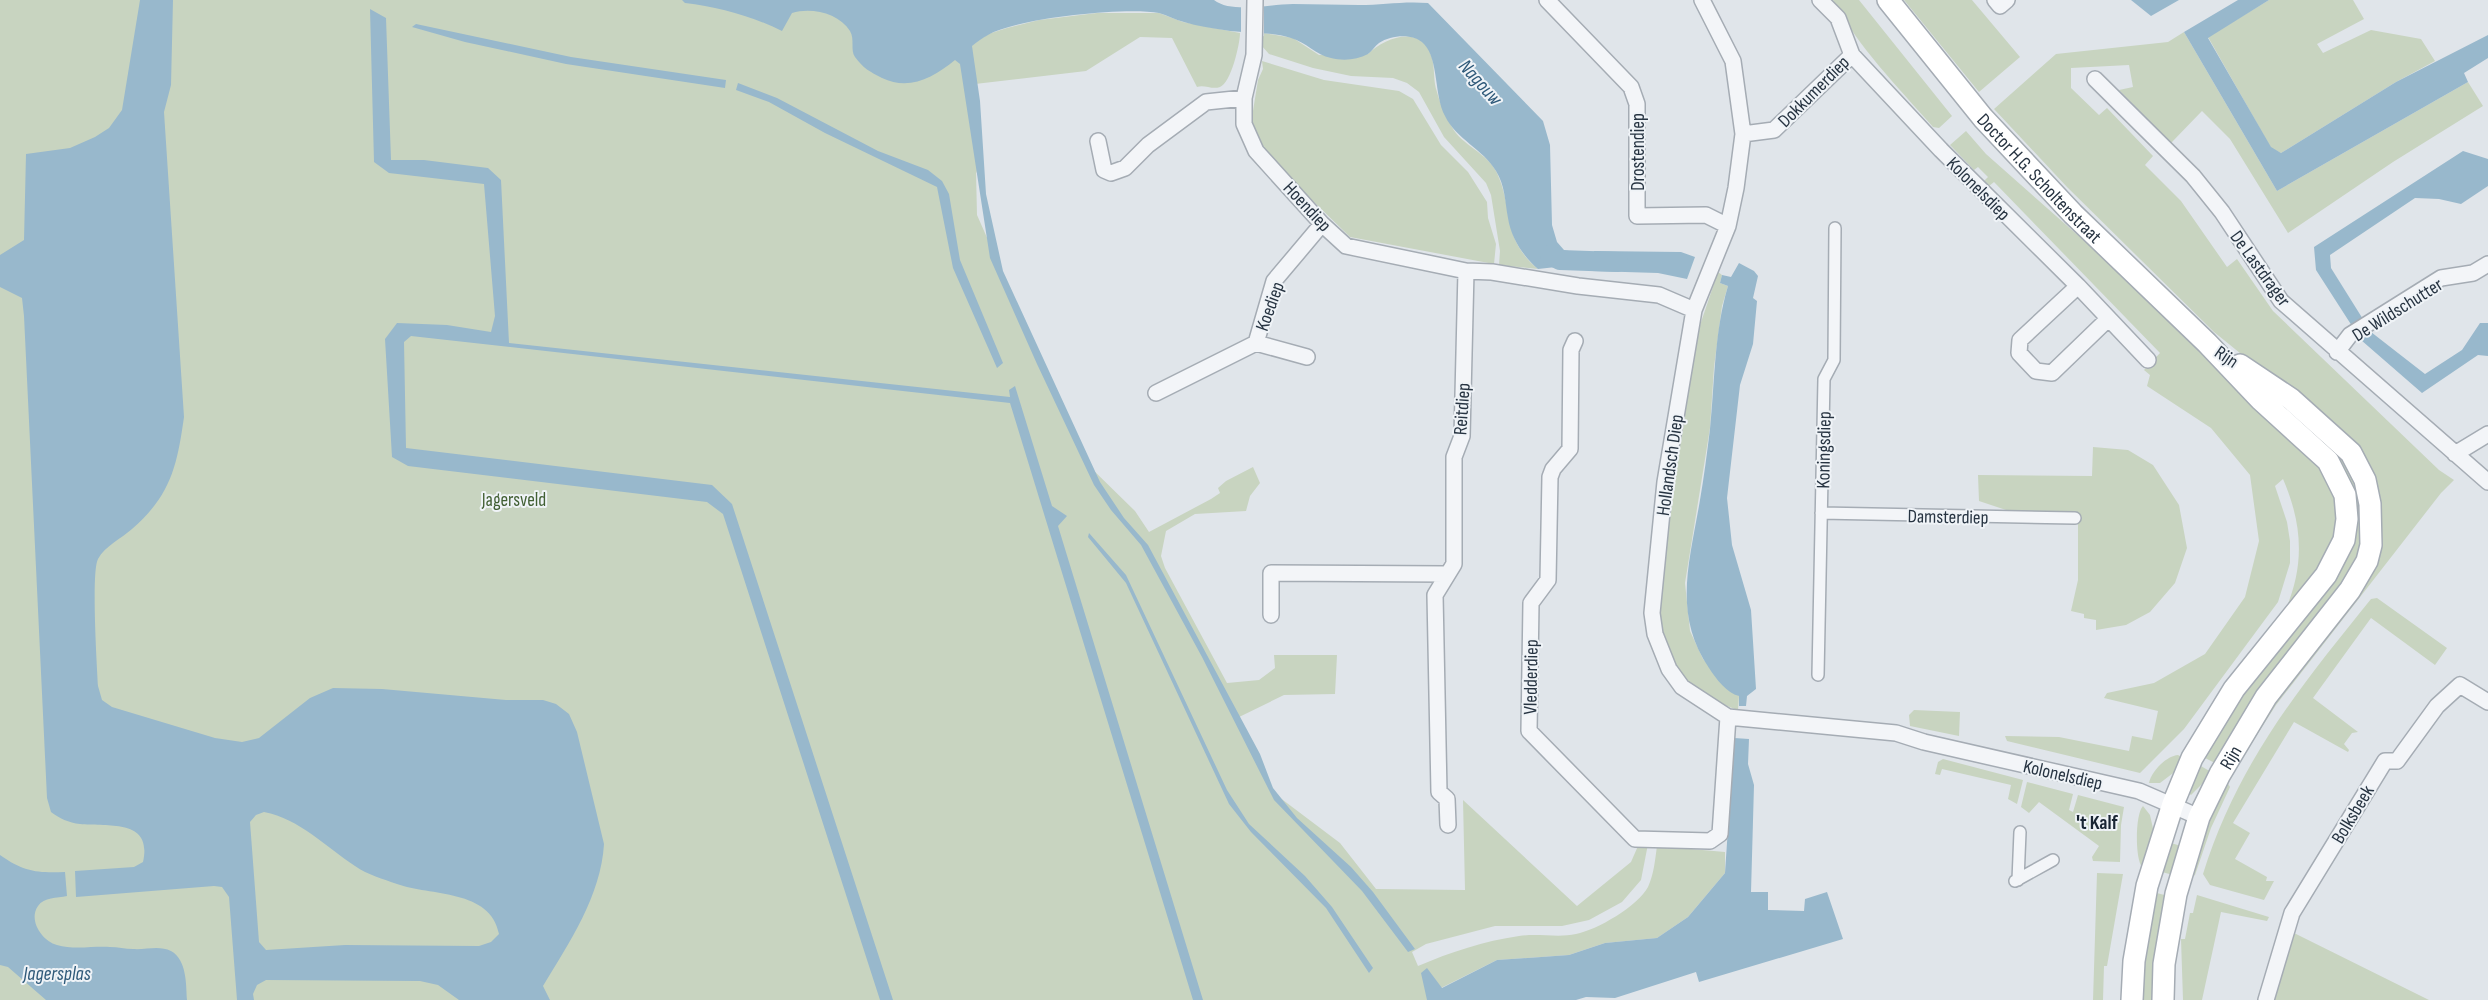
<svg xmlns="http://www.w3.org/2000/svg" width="2488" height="1000" viewBox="0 0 2488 1000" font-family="'Sofia Sans Condensed',sans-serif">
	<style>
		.green { fill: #c8d4c0 }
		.water { fill: #98b8cc; fill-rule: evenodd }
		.pier { fill: #e0e5ea }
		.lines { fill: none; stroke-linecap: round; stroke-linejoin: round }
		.canal { stroke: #98b8cc; stroke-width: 20 }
		.pedestrian-casing { stroke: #a5acb4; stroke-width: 14 }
		.minor-casing { stroke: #a5acb4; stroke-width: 18 }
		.secondary-casing { stroke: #a5acb4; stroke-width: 24 }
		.pedestrian { stroke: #f3f5f8; stroke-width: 11 }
		.minor { stroke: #f3f5f8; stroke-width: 15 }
		.secondary { stroke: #fff; stroke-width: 21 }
		.labels { text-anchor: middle; stroke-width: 4; stroke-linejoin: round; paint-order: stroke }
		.street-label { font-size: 19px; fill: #273442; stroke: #eff3f7 }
		.park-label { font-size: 19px; fill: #415f33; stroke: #eff3f7 }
		.water-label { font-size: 20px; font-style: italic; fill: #2e5979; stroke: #eff3f7 }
		.neighbourhood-label { font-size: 20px; font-weight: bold; fill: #192533; stroke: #eff3f7 }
	</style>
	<rect width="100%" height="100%" fill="#e0e5ea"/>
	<path class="green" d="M0 0H751L779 1 972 45 988 34 1007 28 1039 20 1097 13H1159L1183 22 1240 33C1240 44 1231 83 1220 87 1212 90 1204 84 1197 87L1172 38 1140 37 1086 71 975 84 983 187 976 171 977 215 1087 464 1135 511 1149 532 1211 499 1220 493 1218 488 1226 481 1253 467 1260 483 1250 496 1246 511 1195 514 1166 531 1161 556 1165 568 1227 683 1259 680 1275 668 1274 655H1337L1335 694 1284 695 1235 719 1275 794 1340 843 1376 889 1465 890 1463 800 1577 906 1631 862 1638 846 1648 844 1641 880 1622 902 1589 920 1562 926H1495L1426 944 1412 952 1418 966C1451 952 1484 941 1519 936 1538 933 1558 938 1576 934 1597 930 1638 906 1648 887 1654 874 1655 860 1657 846L1725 852V873L1688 917 1657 938 1605 943 1569 955 1497 960 1441 988 1428 1000H0Z
		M1833 0H1859L1952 116 1939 128 1933 127C1897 86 1859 48 1833 0Z
		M1904 0H1972L2020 57 1979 92Z
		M2269 0H2353L2364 19 2317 44 2323 53 2371 30 2421 39 2435 61 2396 82 2281 153 2271 148 2208 37Z
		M2184 32 2277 191 2468 82 2483 106 2393 162 2288 233 2230 139 2202 111 2171 143 2119 90 2133 87 2129 65 2071 68V88L2099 115 2107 108 2153 156 2145 165 2181 201 2227 267 2237 259 2273 311 2439 470 2454 480 2441 493 2276 705 2234 771 2247 738 2342 610 2377 507 2309 409 2214 332 2067 187 1994 109 2056 54 2168 42Z
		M1264 33 1293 38 1319 55 1368 54C1386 36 1423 24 1432 58 1435 69 1433 81 1437 92 1440 104 1446 116 1452 127 1461 145 1488 153 1497 173 1514 210 1501 238 1538 269L1499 265 1500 251 1491 195 1486 183 1444 137 1419 92 1407 83 1393 78 1351 76 1313 68 1269 54 1261 45Z
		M1262 61 1324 80 1399 91 1413 99 1441 145 1468 172 1487 202 1488 218 1496 244 1494 264 1350 237 1278 167 1256 138 1252 117 1258 80 1263 69Z
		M1966 131 1986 154 2116 269 2312 453 2336 496 2340 525 2327 560 2284 613C2305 567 2303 525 2283 479L2275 486 2287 522 2290 541V563L2278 602 2184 729 2140 773 2007 741 2005 736 2059 737 2129 751 2132 736 2152 740 2158 711 2104 698 2107 693 2154 683 2205 654 2245 597 2259 541 2250 475 2211 428 2147 386 2150 375 2144 370 2160 353 1994 182 1989 186 1984 181 1988 177 1978 167 1974 170 1950 145Z
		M1718 272 1722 275 1720 283 1728 286 1722 306 1714 367 1710 428 1685 583 1690 631 1703 659 1739 696 1738 710C1719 704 1689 686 1677 670 1665 655 1660 621 1659 602L1679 422 1696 337Z
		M2269 400 2347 460 2364 504 2359 562 2219 765 2203 757 2222 722 2331 576 2352 505Z
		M2093 447 2128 450 2153 465 2179 505 2187 548 2175 583 2150 612 2126 625 2096 630V620L2084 618V614L2071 611 2078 580V513L2009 511 1979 501 1978 475 2092 476Z
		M2377 598 2447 648 2435 665 2371 618 2313 698 2358 732 2352 733 2344 744 2349 750 2348 752 2294 722 2233 823 2250 833 2235 859 2267 877 2266 881H2274L2264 900 2210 885 2203 874C2237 764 2300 687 2371 599Z
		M1914 710 1960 712 1959 736 1910 726 1909 715Z
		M2178 755 2189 761 2160 783H2149C2151 772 2166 756 2178 755Z
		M1943 759 2023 780 2017 804 2008 799 2011 785 1942 769 1940 775 1935 774 1938 762Z
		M2199 765 2213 773 2191 795 2188 793Z
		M2226 780 2230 787 2211 828 2195 875 2190 879 2194 855Z
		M2027 782 2073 794 2069 810 2073 812 2078 795 2124 807 2121 825 2120 862 2093 861 2092 857 2099 846 2039 802 2029 813 2021 807Z
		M2143 806 2150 815 2156 842 2142 867C2135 859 2135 814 2143 806Z
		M2171 843 2181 846 2177 876 2158 871Z
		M2097 873 2123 874 2107 966H2104L2103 1000H2093Z
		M2153 892 2172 897 2158 1000H2138Z
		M2197 895 2269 917 2267 921 2221 912 2202 1000H2183L2181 939H2185L2190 913H2193Z
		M2292 932 2429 1000H2272Z"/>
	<path class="water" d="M140 0H173L171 85 164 112 184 417C177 466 171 495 132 529 122 538 105 546 98 559 91 572 97 666 98 686L102 700 112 707 215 738 242 742 259 738 310 698 333 688 382 689 506 700H543L556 704 569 714 577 732 604 844C601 896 569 943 543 986L550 1000H459L438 985 420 981 266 980 257 985 253 994 254 1000H237L229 897 222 887 214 886 76 897 75 871 134 867 143 862C153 818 107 827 80 824 69 823 59 818 51 812L47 798 24 316 22 298 0 287V255L24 240 26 154 70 148 95 137 109 128 122 110ZM264 812C300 819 326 847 355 866 368 875 383 879 397 884 430 896 491 889 499 934L491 942 479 946 345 945 266 950 259 942 250 822 256 815Z
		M682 0H1214C1232 14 1271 4 1293 4 1315 4 1337 5 1359 5 1383 5 1403 1 1428 3L1543 121 1550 145 1552 225 1557 242 1564 250 1578 253 1574 270 1556 267 1538 269C1523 256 1511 238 1508 218 1505 202 1505 185 1496 171 1483 149 1456 139 1445 116 1434 96 1439 60 1424 44 1413 33 1392 35 1379 43 1375 46 1372 51 1368 54 1357 60 1343 61 1331 58 1316 55 1306 42 1291 38 1270 31 1247 34 1224 30 1211 28 1197 26 1184 22 1175 20 1167 15 1159 13 1124 7 1018 18 988 35 982 38 977 42 972 46L980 101 986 194 1003 271 1100 482 1124 518 1148 545 1260 754 1273 788 1297 818 1351 867 1373 892 1415 949 1408 952 1362 891 1274 800 1202 657 1141 545 1111 510 1094 485 1037 364 990 258 960 64 955 60C933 78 909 91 882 78 870 72 863 68 855 57 850 50 855 39 850 31 839 13 811 7 792 13L782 31C752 16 718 7 685 3Z
		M2131 0H2179L2151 16Z
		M2238 0H2269L2208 38 2271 147 2281 153 2396 82 2488 35V58L2464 73 2468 82 2277 191 2184 32Z
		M370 9 386 18 391 160H424L488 168 501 180 509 343 1010 397 1009 390 1015 386 1052 506 1067 516 1058 526 1203 1000H1193L1010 403 411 336 404 342 406 448 712 485 732 504 893 1000H880L723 514 707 502 408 466 392 457 385 339 397 323 447 325 491 332 495 316 484 184 389 173 374 162Z
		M416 24 571 57 726 80 725 88 566 64 465 42 412 27Z
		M738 83 777 98 878 151 928 170 942 181 949 194 960 260 1003 363 997 368 953 268 937 187 825 133 769 102 736 90Z
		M2463 151 2488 159V186L2461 204 2439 199 2415 198 2330 255 2331 268 2371 332 2425 374 2462 350 2480 323H2488V356L2478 355 2422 393 2361 340 2316 270 2314 247Z
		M1594 251 1681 252 1695 257 1687 279 1658 273 1592 271Z
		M1739 263 1754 271 1758 276 1753 298 1757 301 1753 344 1740 385 1727 498 1732 545 1751 610 1756 689 1747 696 1746 706H1739V696C1727 693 1716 679 1709 668 1672 614 1690 560 1700 500 1704 477 1707 453 1710 429 1715 381 1714 333 1728 286L1720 283 1722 275 1731 277Z
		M1089 533 1126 575 1227 790 1249 824 1305 876 1332 907 1373 968 1369 973 1326 908 1251 832 1229 804 1126 583 1088 537Z
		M1734 738 1749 739 1748 764 1754 785 1751 892H1768V910L1804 911 1805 899 1827 892 1843 939 1699 982 1696 972 1615 998 1586 997 1576 1000H1427L1421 973 1427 968 1442 988 1497 960 1569 955 1605 943 1657 938 1688 917 1725 873Z
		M0 855C24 872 37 873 65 872L67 896C57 898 44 897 38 906 28 920 42 941 57 945 73 950 93 946 110 947 118 947 125 949 133 949 146 950 159 945 171 951 187 960 186 984 187 1000H46L8 967 0 965Z"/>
	<path class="pier" d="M1241 4H1264V36L1241 35Z"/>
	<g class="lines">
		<path class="canal" d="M1550 255 1560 260 1618 262"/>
		<g class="pedestrian-casing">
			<path id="pedestrian" d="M1821 513 2075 518
				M1818 675 1824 379 1834 360 1835 228
				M2018 880 2020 832
				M2015 881 2053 860"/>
		</g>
		<g class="minor-casing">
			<path id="minor" d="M1547 0 1631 87 1637 104V216L1706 215 1728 226
				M1702 0 1733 61 1743 134 1736 188 1728 226 1694 310 1665 482 1652 613 1655 634 1669 669 1682 687 1728 717 1896 733 1924 742 2139 791 2199 817
				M1820 0 1838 18 1852 55 1941 150 2078 286 2148 360
				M1995 0 2000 6 2007 0
				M2095 79 2193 176 2222 212 2281 301 2488 482
				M1244 98 1254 55 1255 0
				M1743 134 1774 130 1852 55
				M1098 141 1104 170 1111 173 1125 168 1148 145 1206 102 1244 98V124L1256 151 1322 224 1346 246 1466 271 1492 272 1578 286 1659 295 1694 310
				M2078 286 2020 340 2019 353 2036 371 2052 373 2108 319
				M1575 341 1571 350 1570 449 1553 469 1550 477 1548 580 1531 603 1529 731 1635 839 1710 841 1720 834 1728 717
				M1256 343 1274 281 1322 224
				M2337 352 2350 335 2441 278 2473 273 2488 264
				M1156 393 1256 343 1307 357
				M2455 454 2488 434
				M1271 615V573L1446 574
				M1448 825 1447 799 1439 792 1435 595 1454 564V457L1462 436 1466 271
				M2266 1000 2292 913 2385 761H2397L2437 706 2460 685 2488 702"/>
		</g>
		<g class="secondary-casing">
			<g id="secondary">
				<path id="s1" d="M1888 0 1983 118 2073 214 2207 343 2261 400 2328 461 2345 495 2347 519 2344 540 2326 575 2234 689 2192 758 2173 804 2147 886 2134 961 2132 1000"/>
				<path id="s2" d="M2163 1000 2164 964 2176 894 2199 817 2220 774 2266 697 2350 590 2367 561 2371 545 2370 504 2365 480 2351 453 2291 399 2240 365"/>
			</g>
		</g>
		<use href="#pedestrian" class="pedestrian"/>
		<use href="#minor" class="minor"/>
		<use href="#secondary" class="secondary"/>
	</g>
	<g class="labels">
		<g class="street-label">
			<text transform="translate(1813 91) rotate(-45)" y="7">Dokkumerdiep</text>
			<text transform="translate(1637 152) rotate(-90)" y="7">Drostendiep</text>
			<text dy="7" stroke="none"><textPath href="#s1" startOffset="234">Doctor H.G. Scholtenstraat</textPath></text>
			<text transform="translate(1979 188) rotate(45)" y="7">Kolonelsdiep</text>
			<text transform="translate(1308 206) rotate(47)" y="7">Hoendiep</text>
			<text transform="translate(2261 268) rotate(54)" y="7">De Lastdrager</text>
			<text transform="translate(1269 306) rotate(-70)" y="7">Koediep</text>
			<text transform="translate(2397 309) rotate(-32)" y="7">De Wildschutter</text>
			<text transform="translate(2227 356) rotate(34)" y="7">Rijn</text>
			<text transform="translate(1461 409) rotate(-86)" y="7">Reitdiep</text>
			<text transform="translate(1823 450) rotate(-89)" y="7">Koningsdiep</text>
			<text transform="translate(1669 465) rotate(-82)" y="7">Hollandsch Diep</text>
			<text transform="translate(1948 516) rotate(1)" y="7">Damsterdiep</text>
			<text transform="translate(1530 677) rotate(-89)" y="7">Vledderdiep</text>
			<text dy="7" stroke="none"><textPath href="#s2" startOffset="255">Rijn</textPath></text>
			<text transform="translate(2063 774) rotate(13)" y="7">Kolonelsdiep</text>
			<text transform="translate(2352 814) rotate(-59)" y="7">Bolksbeek</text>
		</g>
		<g class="park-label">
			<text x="514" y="506">Jagersveld</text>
		</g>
		<g class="water-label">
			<text transform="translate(1481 82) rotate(48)" y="7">Nagouw</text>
			<text x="57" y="980">Jagersplas</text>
		</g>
		<g class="neighbourhood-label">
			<text x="2097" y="829">'t Kalf</text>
		</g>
	</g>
</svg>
